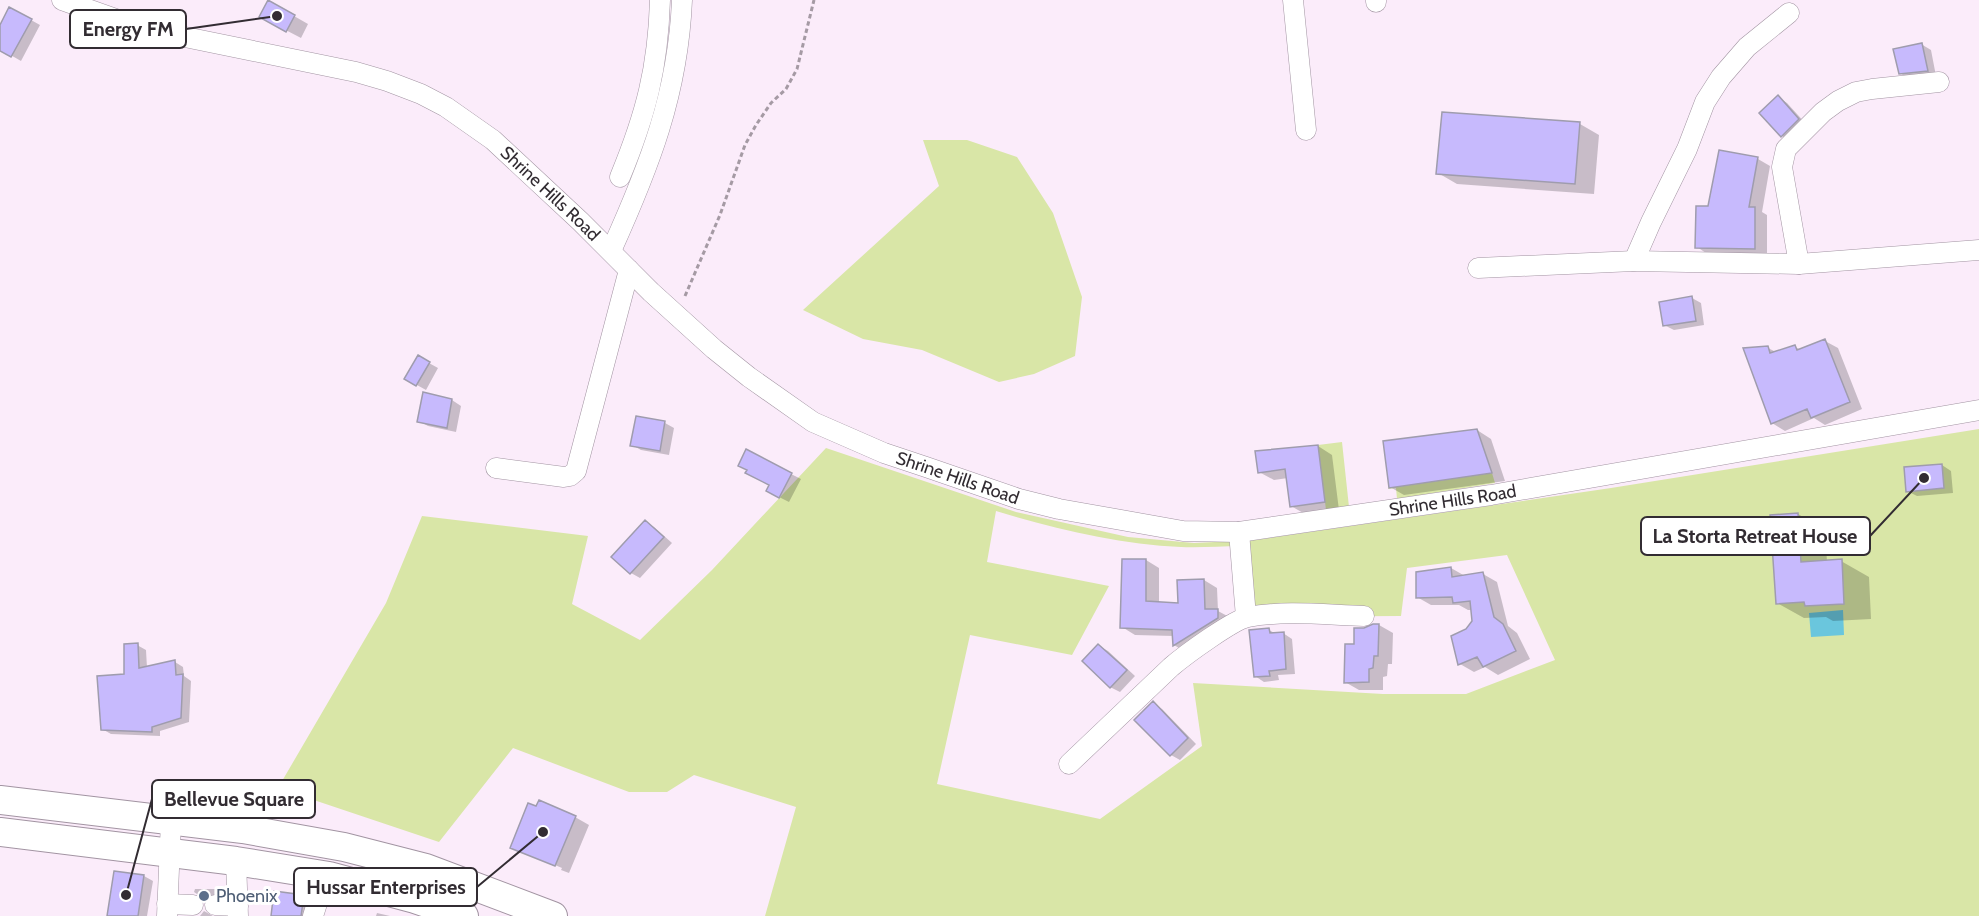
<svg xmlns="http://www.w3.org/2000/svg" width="1979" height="916" viewBox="0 0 1979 916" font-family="Cabin,sans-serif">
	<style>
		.green { fill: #d9e6a7; fill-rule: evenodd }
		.water { fill: #6ac6dd }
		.shadow { fill: #0003 }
		.building { fill: #c7bafd; stroke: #9f9cad; stroke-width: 1.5 }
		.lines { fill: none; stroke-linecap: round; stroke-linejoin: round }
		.minor-casing { stroke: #a294a2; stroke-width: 21 }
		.highway-casing { stroke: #a294a2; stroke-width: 30 }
		.path { stroke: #a59aa4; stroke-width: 3; stroke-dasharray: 4.5 3; stroke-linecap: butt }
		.minor { stroke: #fff; stroke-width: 20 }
		.highway { stroke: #fff; stroke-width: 28 }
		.service-dot { fill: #5c6f8a; stroke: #fff; stroke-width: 2 }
		.labels { text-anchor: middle; stroke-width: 6; stroke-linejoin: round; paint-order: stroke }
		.street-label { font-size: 18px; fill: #322c32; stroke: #fff }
		.service-label { font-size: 18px; fill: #4e5e75; stroke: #fff; text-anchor: start }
		.leader { fill: none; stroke: #322c32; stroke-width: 2 }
		.callout-dot { fill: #322c32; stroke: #fff; stroke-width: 2 }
		.callout { fill: #fff; stroke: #322c32; stroke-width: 2 }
		.callout-label { font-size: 20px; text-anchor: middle; font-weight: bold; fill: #322c32 }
	</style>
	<rect width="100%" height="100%" fill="#fbecfa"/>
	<path class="green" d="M923 140H967L1017 157 1053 213 1082 297 1075 356 1034 374 999 382 922 350 863 339 803 310 939 186Z
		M1979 429V916H765L796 807 694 775 667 792H629L513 748 439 842 278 788 386 603 422 516 588 536 572 604 640 640 712 570 826 448 1016 512 1128 537 1194 543 1255 540 1611 488ZM996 511C1055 529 1119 544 1181 547 1200 548 1221 546 1241 546L1246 617 1401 616 1407 568 1507 555 1555 660 1466 694H1383L1193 683 1202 746 1100 819 937 784 970 635 1072 655 1109 586 987 562Z
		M1342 442 1349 507 1326 510 1318 445Z
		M1492 473 1495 483 1397 499 1396 488 1388 489 1389 487Z"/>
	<path class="water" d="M1843 610 1844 635 1811 637 1809 613Z"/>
	<path class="shadow" d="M294 16 308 24 301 38 276 25Z
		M31 20 40 25 21 61 0 49V28Z
		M1921 44 1931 50 1936 76 1909 79 1900 73Z
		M1778 97 1787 103 1807 125 1791 141 1782 136Z
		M1580 124 1599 135 1594 194 1457 184 1438 173Z
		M1720 152 1758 159 1770 166 1762 212 1767 215V255H1709L1697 247 1710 208Z
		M1692 298 1701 303 1704 325 1674 330 1664 325Z
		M1825 341 1838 348 1862 409 1825 425 1814 418 1785 431 1772 423 1768 348 1776 352 1795 347 1801 350Z
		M418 357 438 368 426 390 406 379Z
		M424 394 452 400 461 406 456 432 428 426 419 421Z
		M637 418 665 423 674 428 669 455 641 450 632 445Z
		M1477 430 1491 439 1505 481 1404 495 1390 487Z
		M1318 446 1332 455 1339 510 1305 514 1291 506 1288 478 1274 480 1259 472Z
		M1942 465 1951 471 1953 493 1917 496 1907 491Z
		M791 474 801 479 789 502 777 496Z
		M1798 514 1825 530 1827 562 1841 561 1869 577 1871 619 1833 621 1826 617 1804 618 1777 603Z
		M645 522 654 527 672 543 640 578 631 573Z
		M1146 560 1159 568V603L1179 604 1204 580 1217 588 1218 611 1231 618 1187 653 1174 645V636L1135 635 1122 627Z
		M1451 568 1465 576 1483 574 1497 582 1508 626 1517 633 1530 659 1498 675 1485 667 1474 672 1460 664 1467 630 1474 621 1473 610H1468L1459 605H1431L1417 597Z
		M1379 625 1393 633 1392 664H1388L1387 676 1383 677V690H1359L1345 682 1355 646 1364 629Z
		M1269 630 1276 634 1283 633 1292 639 1295 674 1278 675 1279 680 1264 682 1255 676Z
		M137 645 146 650 147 668 175 662 183 667 184 676 191 681 189 722 160 731V736L111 734 102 729Z
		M1099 646 1108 651 1135 676 1120 692 1110 687Z
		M1153 703 1162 709 1196 744 1180 760 1171 755Z
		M575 817 589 825 569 873 561 870 562 868 524 852V854L512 847Z
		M144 876 153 881 147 916H109Z
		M195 889H215L219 892V895L213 896 209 902 194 892Z
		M303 896 312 901 310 916H272Z
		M204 911 213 916H200Z
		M377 913 390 916H376Z"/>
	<path class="building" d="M268 0 295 15 286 32 259 17Z
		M9 7 32 19 11 57 0 51V25Z
		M1922 43 1928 71 1899 74 1893 49Z
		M1778 95 1799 119 1781 137 1759 113Z
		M1442 112 1580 122 1575 184 1436 174Z
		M1719 150 1758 157 1749 207H1755V249L1695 248 1696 206H1708Z
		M1692 296 1696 321 1663 326 1659 302Z
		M1825 339 1850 402 1811 418 1807 409 1771 424 1743 348 1768 346 1770 353 1795 345 1797 350Z
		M418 355 430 362 416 386 404 379Z
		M423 392 452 399 447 428 417 422Z
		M636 416 665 421 660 451 630 446Z
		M1477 429 1492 473 1389 488 1383 441Z
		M1318 445 1325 502 1290 507 1285 469 1258 473 1255 451Z
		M746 449 792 473 779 498 766 491 769 485 745 473 747 470 738 466Z
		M1942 464 1944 488 1906 492 1904 467Z
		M1798 513 1801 562 1842 559 1844 604 1805 606 1804 602 1776 604 1770 515Z
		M645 520 664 537 630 574 611 557Z
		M1122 559H1146V601L1178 603 1177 580 1204 579 1205 609H1218V618L1173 646 1172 630 1120 628Z
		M1451 567 1452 577 1483 572 1494 617 1503 624 1516 651 1483 667 1477 657 1458 665 1451 636 1466 629 1472 621 1470 601 1453 603 1452 597 1416 598V572Z
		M1373 624H1379L1378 656H1374L1373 668 1369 669V682L1344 683 1345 644H1354V628H1364Z
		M1269 628 1270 633 1284 632 1286 669 1269 671 1270 676 1254 677 1249 630Z
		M138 643 139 668 175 660 176 675 183 674 181 718 152 727V732L101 730 97 676 124 674V644Z
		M1098 644 1127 670 1110 688 1082 661Z
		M1153 701 1188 738 1170 756 1134 720Z
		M539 800 576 816 555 866 510 848 528 803 536 806Z
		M114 871 144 875 138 916H107Z
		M274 891 304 895 301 916H271Z"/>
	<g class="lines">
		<g class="minor-casing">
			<g id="minor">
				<path id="s1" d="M62 0 141 28 356 72 387 81 421 94 446 107 493 140 580 221 651 292 714 349 749 377 813 422 884 453 926 467 1019 499 1059 509 1183 531 1239 532 1491 495 1979 410"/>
				<path d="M1293 0 1306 130"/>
				<path d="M1376 0V2"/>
				<path d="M620 177C646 114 658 68 660 0"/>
				<path d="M611 251C649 167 678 94 682 0"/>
				<path d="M1634 261 1651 222 1687 149 1705 102 1721 77 1747 47 1789 13"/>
				<path d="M1799 264 1782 167 1786 149 1823 112 1838 101 1856 92 1872 89 1939 82"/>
				<path d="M1478 268 1634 261 1799 264 1979 250"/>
				<path d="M496 468 564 477 570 476 576 471 629 270"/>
				<path d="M1239 532 1246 617"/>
				<path d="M1069 764 1171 667C1185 655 1233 620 1248 617 1285 610 1327 615 1364 616"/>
				<path d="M236 861 238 916"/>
				<path d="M167 904 193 905"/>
				<path d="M215 905 238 906"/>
				<path d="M167 916 171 821"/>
				<path d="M313 916 320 894 329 876"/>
			</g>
		</g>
		<g class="highway-casing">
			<path id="highway" d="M0 800 243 829 344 847 426 868 553 916
				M0 832 236 861 329 876 415 899 464 916"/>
		</g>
		<path class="path" d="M685 296 720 215 745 145 756 125 771 103 786 89 797 69 814 0"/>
		<use href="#minor" class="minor"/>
		<use href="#highway" class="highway"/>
	</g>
	<circle class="service-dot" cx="204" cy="896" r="6"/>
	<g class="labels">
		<g class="street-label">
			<text dy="6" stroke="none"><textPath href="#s1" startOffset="536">Shrine Hills Road</textPath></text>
			<text dy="6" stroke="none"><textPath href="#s1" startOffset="1040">Shrine Hills Road</textPath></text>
			<text dy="6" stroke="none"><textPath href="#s1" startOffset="1544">Shrine Hills Road</textPath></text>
		</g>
		<g class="service-label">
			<text x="216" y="902">Phoenix</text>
		</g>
	</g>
	<path class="leader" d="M277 16L186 29M1924 478L1870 536M126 895L152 799M543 832L477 887"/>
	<g class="callout-dot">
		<circle cx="277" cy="16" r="6"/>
		<circle cx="1924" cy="478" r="6"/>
		<circle cx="126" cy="895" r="6"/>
		<circle cx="543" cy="832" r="6"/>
	</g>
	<g class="callout">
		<rect x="70" y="10" width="116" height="38" rx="6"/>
		<rect x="1641" y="517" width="229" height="38" rx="6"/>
		<rect x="152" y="780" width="163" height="38" rx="6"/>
		<rect x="294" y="868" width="183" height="38" rx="6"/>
	</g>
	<g class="callout-label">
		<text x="128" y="36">Energy FM</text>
		<text x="1755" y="543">La Storta Retreat House</text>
		<text x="234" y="806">Bellevue Square</text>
		<text x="386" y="894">Hussar Enterprises</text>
	</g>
</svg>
